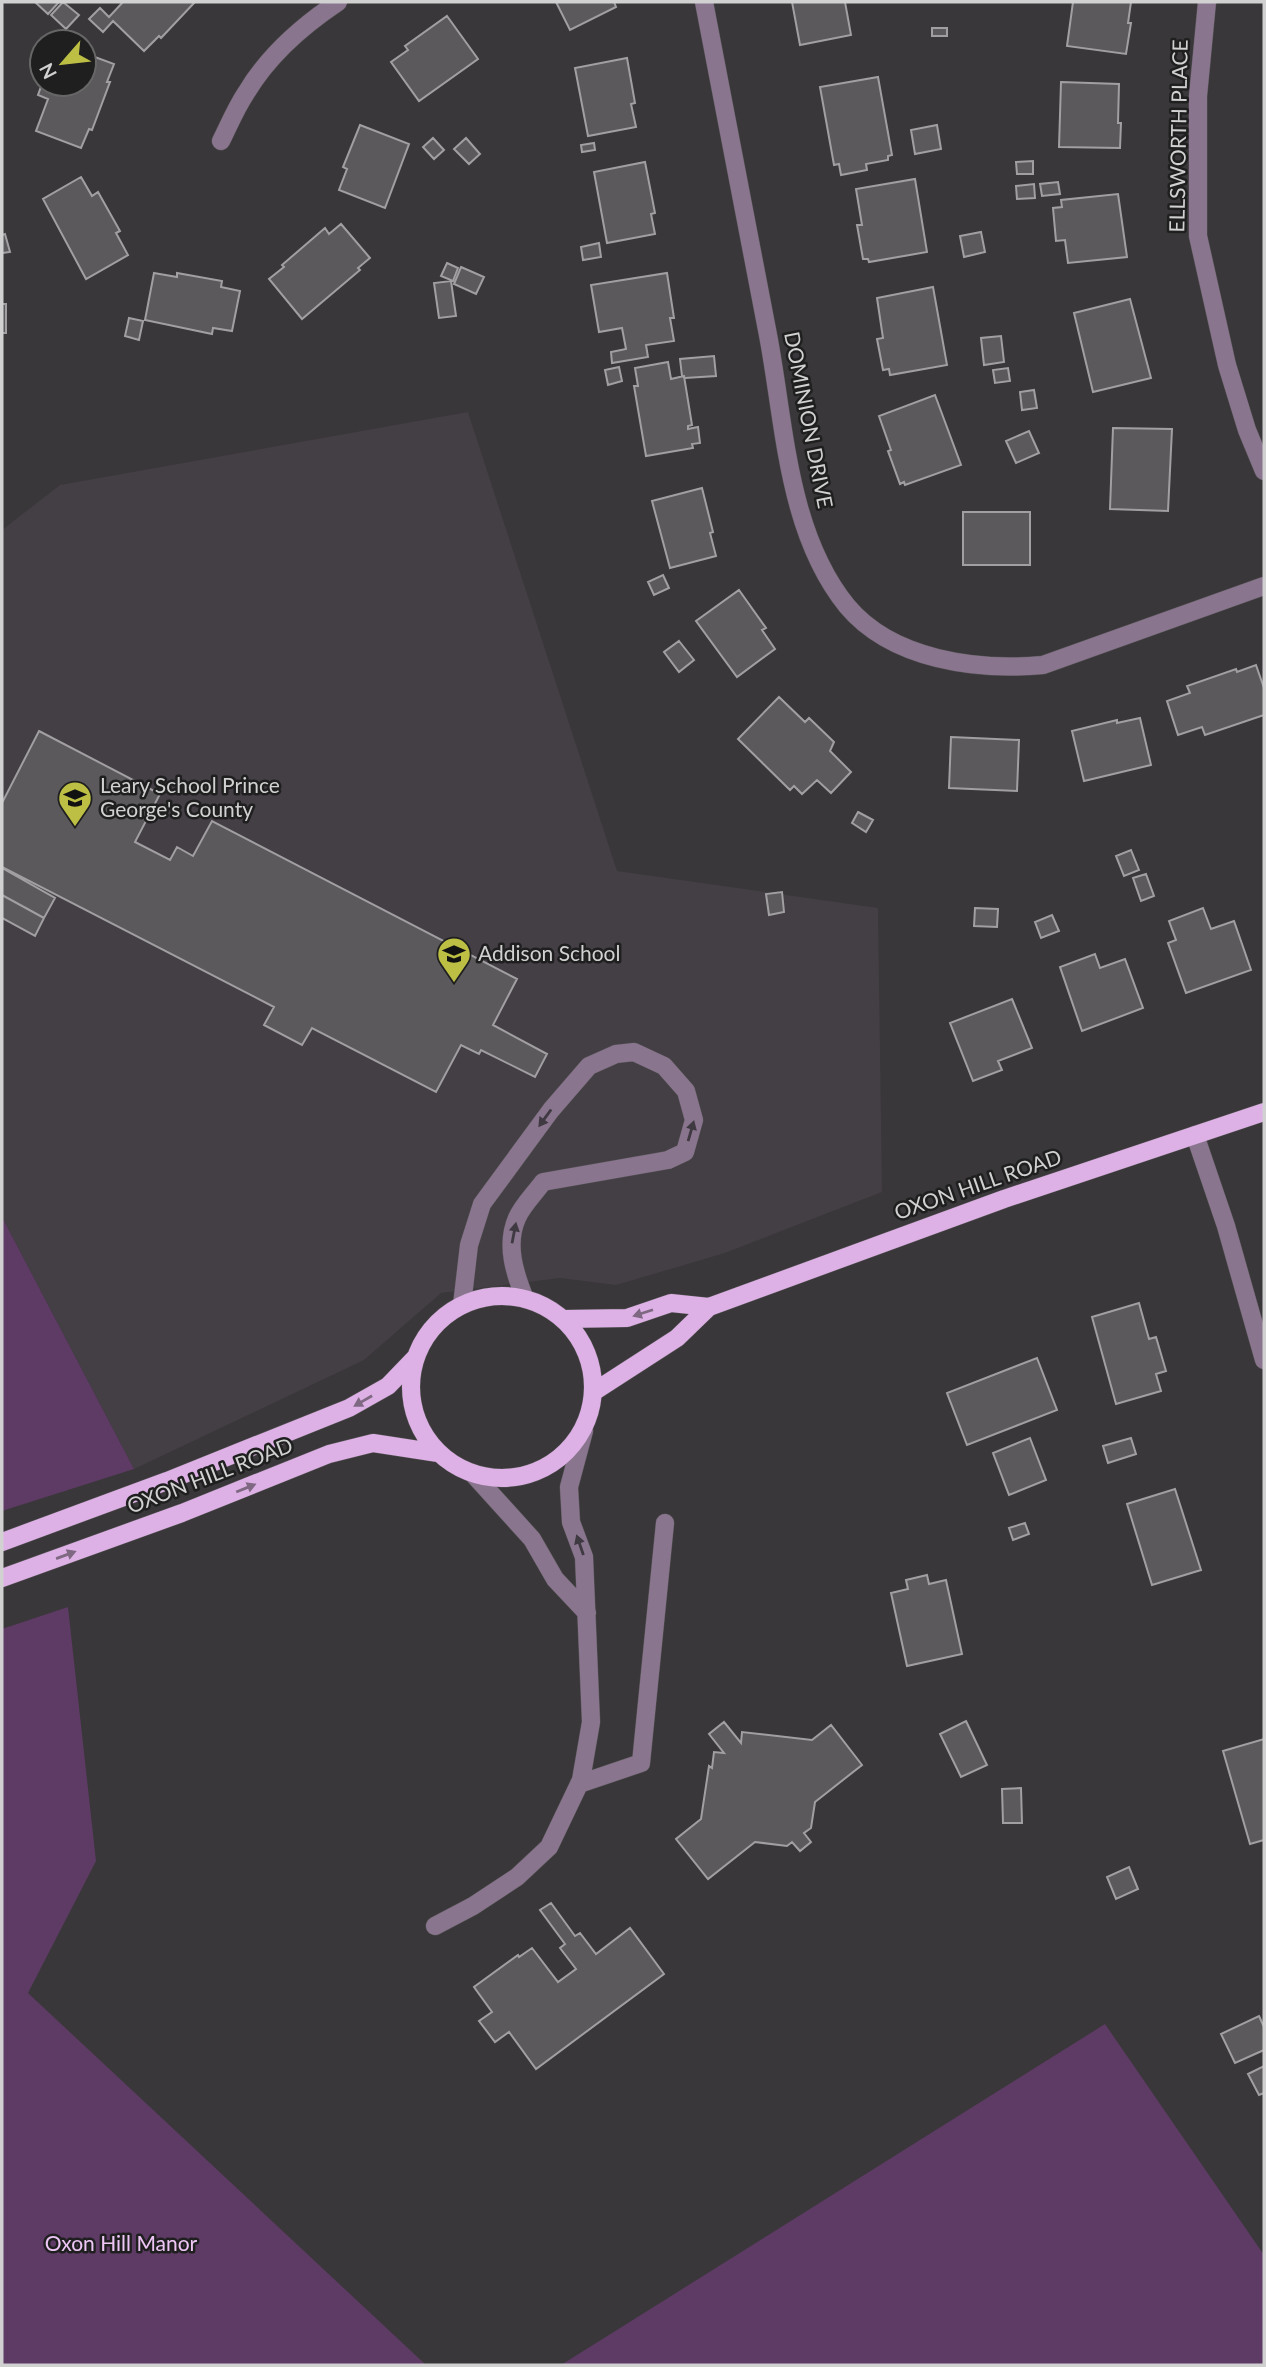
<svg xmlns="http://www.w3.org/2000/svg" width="1266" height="2367" viewBox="0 0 1266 2367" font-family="Lato,sans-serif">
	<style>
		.built { fill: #443e45 }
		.green { fill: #5d3b64 }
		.building { fill: #5b595c; stroke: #a19fa2; stroke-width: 2 }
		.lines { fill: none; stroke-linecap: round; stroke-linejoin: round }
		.minor-casing { stroke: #555355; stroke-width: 19 }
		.major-casing { stroke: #555355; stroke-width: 19 }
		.minor { stroke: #8a758f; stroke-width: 18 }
		.major { stroke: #ddb1e5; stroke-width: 18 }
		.oneway { fill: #3f3941 }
		.oneway2 { fill: #7e6882 }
		.labels { text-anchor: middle; stroke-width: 5; stroke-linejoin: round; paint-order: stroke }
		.street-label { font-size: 21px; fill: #d2d1d2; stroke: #1f1f20 }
		.poi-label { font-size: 21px; fill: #d2d1d2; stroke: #1f1f20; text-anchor: start }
		.park-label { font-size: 21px; fill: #eec6f6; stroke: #1f1f20 }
	</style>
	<rect width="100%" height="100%" fill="#393739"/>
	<path class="built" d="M468 412 617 871 878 908 882 1192 725 1253 616 1285 560 1278 441 1293 364 1360 134 1469 2 1217V530L60 485Z"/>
	<path class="green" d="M2 1217 134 1469 2 1511Z
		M68 1607 96 1861 28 1993 426 2365H2V1629Z
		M1105 2024 1264 2255V2365H561Z"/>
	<path class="building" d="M35 2H59L48 14Z
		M63 2 79 15 66 29 51 15Z
		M123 2H195L161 38 159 36 144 51 113 21 103 32 89 19 100 8 109 17Z
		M556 2H614L616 7 570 30Z
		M792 2H845L851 35 800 45Z
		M1073 2H1131L1128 23H1131L1126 54 1067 46Z
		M447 16 478 59 419 101 391 62 408 50 405 46Z
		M932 28H947V36H932Z
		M84 53 114 64 107 82H110L92 130 89 129 81 148 36 131 48 99 38 95 42 84H84Z
		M627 58 635 103 631 104 636 127 588 136 575 68Z
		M878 77 892 155 888 156V160L866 164 867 170 841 175 839 164 834 165 820 87Z
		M1061 82 1119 84 1118 123H1121L1120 148 1059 147Z
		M360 125 409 144 385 208 339 190 347 169 343 167Z
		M937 125 941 149 915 154 911 130Z
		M433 138 444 150 434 159 423 147Z
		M466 138 480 154 469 164 454 149Z
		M594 143 595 150 582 152 581 145Z
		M1033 161V174H1017L1016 162Z
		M645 162 655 213 651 214 655 234 607 243 594 172Z
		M81 177 92 196 98 192 120 231 116 233 128 255 86 279 43 199Z
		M915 179 927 252 869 262 868 259H863L857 225H862L856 189Z
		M1058 182 1060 194 1042 196 1040 184Z
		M1034 184 1035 198 1017 199 1016 186Z
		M1118 194 1127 257 1068 263 1065 240 1056 241 1053 208 1062 207 1061 200Z
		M341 224 370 258 358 268 360 270 302 319 269 279 284 267 282 265 325 228 329 234Z
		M981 232 985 252 964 257 960 236Z
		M5 234 10 252 2 253V235Z
		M599 243 601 257 583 260 581 247Z
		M447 263 458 268 453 281 441 276Z
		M461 267 484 277 476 294 454 284Z
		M154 273 177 277V273L222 281 221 287 240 291 232 331 213 328 212 334 145 320Z
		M667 273 674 318H670L674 341 646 345 648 357 612 363 611 352 626 349 622 328 599 332 591 285Z
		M451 281 456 316 439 318 434 283Z
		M933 287 947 365 890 375 889 369 883 370 877 339 883 338 877 298Z
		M1130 299 1151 378 1093 392 1074 313Z
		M2 304H6V333H2Z
		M129 318 143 321 139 340 125 336Z
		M1001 336 1004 362 984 365 981 338Z
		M714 356 716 376 685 378 682 376 680 359Z
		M668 362 671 379 684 376 692 425 688 426V429L698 427 700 443 692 444 693 448 646 456 634 386H638L635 368Z
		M619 367 622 381 608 385 605 370Z
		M1008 368 1010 381 995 383 993 370Z
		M1034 390 1037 408 1022 410 1020 392Z
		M935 395 961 465 905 485 904 482 900 484 888 451 891 450 879 416Z
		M1113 428 1172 429 1168 511 1110 509Z
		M1029 431 1039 453 1016 463 1006 441Z
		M702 488 713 532 710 533 716 556 670 568 652 501Z
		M963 512H1030V565H963Z
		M663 575 669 588 654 595 648 582Z
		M739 590 766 628 762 630 775 649 737 677 696 621Z
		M679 641 694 660 679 672 664 652Z
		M1256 665 1264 688V715L1205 735 1202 727 1178 735 1167 701 1190 693 1187 686 1236 669 1237 672Z
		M779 697 805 722 809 718 834 742 830 751 851 772 831 793 817 780 802 794 794 786 790 790 738 739Z
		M1140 718 1151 765 1084 781 1072 731 1117 720V723Z
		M39 731 160 794 135 842 170 860 177 847 193 856 212 821 517 979 493 1025 547 1054 535 1077 481 1050 479 1054 461 1045 436 1092 312 1028 302 1045 264 1025 274 1007 2 867V803Z
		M951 737 1019 740 1017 791 949 788Z
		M858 812 873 820 866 832 852 823Z
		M1131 850 1139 870 1124 876 1116 856Z
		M2 868 55 898 44 918 2 895Z
		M1146 874 1154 896 1141 901 1133 878Z
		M782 892 784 912 769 915 766 894Z
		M2 895 44 918 35 936 2 918Z
		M975 908 998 909 997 927 974 926Z
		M1203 908 1211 929 1234 921 1251 970 1186 993 1168 943 1176 940 1169 921Z
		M1052 915 1059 931 1041 938 1035 922Z
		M1095 954 1100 968 1125 959 1143 1008 1082 1031 1060 967Z
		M1012 999 1032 1048 998 1061 1002 1070 973 1081 950 1023Z
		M1139 1303 1149 1339 1156 1337 1166 1371 1156 1374 1161 1391 1116 1404 1092 1317Z
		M1037 1358 1057 1410 967 1445 947 1393Z
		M1030 1438 1046 1480 1009 1495 993 1453Z
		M1131 1438 1136 1454 1108 1463 1103 1446Z
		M1175 1489 1201 1570 1152 1585 1127 1504Z
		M1025 1523 1029 1534 1013 1540 1009 1528Z
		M927 1575 929 1584 946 1580 962 1654 907 1666 891 1593 908 1589 906 1580Z
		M966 1721 987 1765 961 1777 940 1734Z
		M724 1722 741 1743 742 1732 812 1740 831 1725 862 1765 815 1802 811 1828 804 1833 811 1842 800 1851 792 1842 787 1846 755 1842 708 1879 676 1839 701 1819 709 1766 712 1768 714 1752 724 1753 709 1734Z
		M1264 1739V1840L1250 1844 1223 1751Z
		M1021 1788 1022 1823H1003L1002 1789Z
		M1129 1867 1138 1889 1116 1899 1107 1877Z
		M551 1903 575 1936 580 1933 596 1954 630 1928 664 1974 536 2069 509 2032 495 2042 479 2021 492 2012 474 1987 518 1955 519 1957 532 1948 558 1982 576 1969 560 1948 565 1944 540 1910Z
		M1259 2016 1264 2027V2050L1235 2063 1221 2034Z
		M1264 2066V2093L1259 2095 1248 2074Z"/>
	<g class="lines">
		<g class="minor-casing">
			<path id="minor" d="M704 2C725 113 746 224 768 335 785 424 787 532 847 606 892 660 977 671 1043 665L1264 586
				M1207 2 1198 96V236L1227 365 1247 430 1264 471
				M221 141C229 125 236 108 246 93 268 56 302 26 338 2
				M1195 1135 1226 1226 1264 1360
				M462 1305 469 1245 482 1204 551 1110 589 1066 616 1054 634 1052 664 1066 686 1091 694 1120 685 1152 668 1160 543 1182C535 1193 522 1206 517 1218 505 1245 515 1274 525 1299
				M474 1475 532 1539 555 1579 587 1613
				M579 1784 641 1763 665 1523
				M435 1926 473 1906 517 1877 549 1847 581 1780 591 1722 584 1557 571 1522 569 1487 584 1431"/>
		</g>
		<g class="major-casing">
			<path id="major" d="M411 1387a91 91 0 1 1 182 0a91 91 0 1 1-182 0Z
				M564 1319 627 1318 671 1303 709 1307
				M595 1391 677 1338 709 1307 1004 1199 1264 1112
				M2 1542 167 1481 349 1408 388 1386 415 1358
				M2 1578 182 1513 329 1454 373 1443 438 1453"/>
		</g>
		<use href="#minor" class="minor"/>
		<use href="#major" class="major"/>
	</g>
	<defs><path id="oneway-solid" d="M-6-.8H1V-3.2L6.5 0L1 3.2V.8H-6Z" transform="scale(1.75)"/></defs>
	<g class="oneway">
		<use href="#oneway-solid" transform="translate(545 1118) rotate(126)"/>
		<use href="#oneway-solid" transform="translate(691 1131) rotate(-74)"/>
		<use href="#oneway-solid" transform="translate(514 1233) rotate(-79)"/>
		<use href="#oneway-solid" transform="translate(580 1545) rotate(-109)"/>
	</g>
	<g class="oneway2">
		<use href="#oneway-solid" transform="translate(643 1313) rotate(162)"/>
		<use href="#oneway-solid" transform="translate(363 1401) rotate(150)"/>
		<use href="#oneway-solid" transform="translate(246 1488) rotate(-22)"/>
		<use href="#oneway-solid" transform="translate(66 1555) rotate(-20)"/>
	</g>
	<defs>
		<g id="school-pin" transform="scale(1.75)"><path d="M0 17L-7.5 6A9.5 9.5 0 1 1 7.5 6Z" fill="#bcbf43" stroke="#1f1f20"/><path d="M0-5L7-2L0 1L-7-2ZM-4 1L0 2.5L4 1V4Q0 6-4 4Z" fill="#111"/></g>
	</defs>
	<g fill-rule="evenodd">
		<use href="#school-pin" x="75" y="798"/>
		<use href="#school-pin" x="454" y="954"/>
	</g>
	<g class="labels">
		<g class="street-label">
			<text transform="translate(1179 136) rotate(-89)" y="7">ELLSWORTH PLACE</text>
			<text transform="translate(808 420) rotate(79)" y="7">DOMINION DRIVE</text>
			<text transform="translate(978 1185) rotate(-19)" y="7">OXON HILL ROAD</text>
			<text transform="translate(210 1476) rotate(-21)" y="7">OXON HILL ROAD</text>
		</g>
		<g class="poi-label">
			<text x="100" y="793">Leary School Prince<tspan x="100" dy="24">George's County</tspan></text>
			<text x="478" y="961">Addison School</text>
		</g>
		<g class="park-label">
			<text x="121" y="2251">Oxon Hill Manor</text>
		</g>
	</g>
	<rect width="1266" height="2367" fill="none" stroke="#d2d1d2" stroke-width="7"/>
	<g transform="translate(63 63) rotate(242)"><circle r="33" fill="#1f1f20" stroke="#676667" stroke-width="2"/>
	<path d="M0-5L12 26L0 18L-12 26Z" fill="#bcbf43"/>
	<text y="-10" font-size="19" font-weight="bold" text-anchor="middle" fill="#d2d1d2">N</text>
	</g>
</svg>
